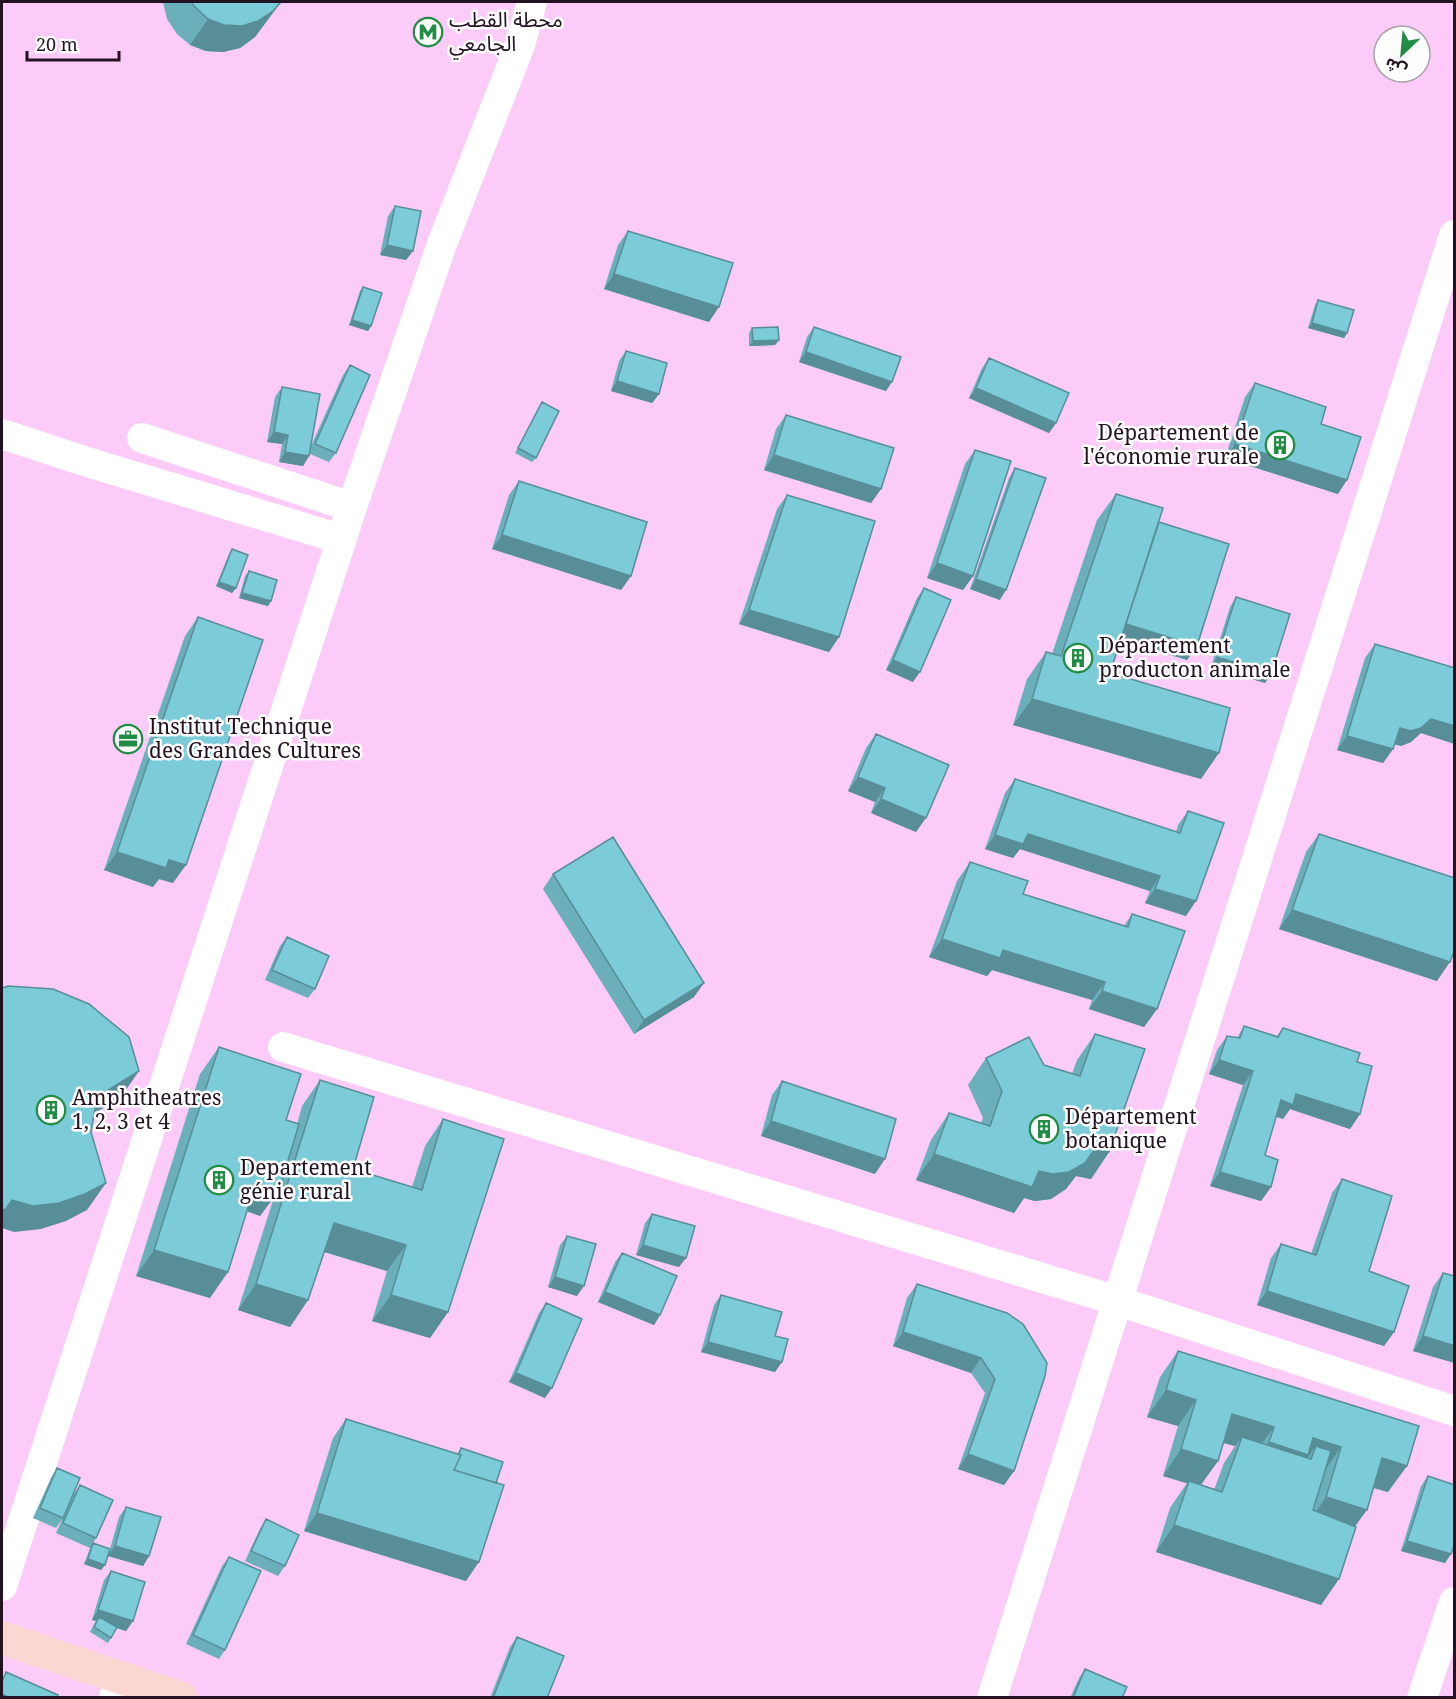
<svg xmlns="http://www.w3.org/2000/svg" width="1456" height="1699" viewBox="0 0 1456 1699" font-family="'Noto Serif','Noto Sans Arabic',serif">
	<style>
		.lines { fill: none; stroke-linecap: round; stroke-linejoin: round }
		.minor { stroke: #fff; stroke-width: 30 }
		.major { stroke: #fad7d1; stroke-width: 33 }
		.wall { fill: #6bafbb; fill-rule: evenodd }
		.shaded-wall { fill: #578e98 }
		.building { fill: #7ccbd9; stroke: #578e98; stroke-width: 1.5 }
		.labels { text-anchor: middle; stroke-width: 5; stroke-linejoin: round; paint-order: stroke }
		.poi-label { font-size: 21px; fill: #231222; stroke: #fefefe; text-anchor: start }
	</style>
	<rect width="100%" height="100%" fill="#fccbf7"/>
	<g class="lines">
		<path class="minor" d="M2 434 84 461 341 539
			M142 438 352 507
			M283 1047 1118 1301 1454 1411
			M2 1586 352 507 442 244 520 45 532 2
			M114 1698 120 1677
			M992 1698 1454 235
			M1422 1698 1454 1602"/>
		<path class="major" d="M2 1638 181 1698"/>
	</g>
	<path class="wall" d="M163 2H281L255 37 240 48 223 52 206 51 190 45 177 34 167 19Z
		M395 206 413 251 406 260 380 255 388 216Z
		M628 231 709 322 604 289 618 245Z
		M363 287 371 326 368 331 349 325 360 291Z
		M1318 300 1347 333 1344 338 1308 328 1315 305Z
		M814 327 886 391 799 362 807 337Z
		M752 328 779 340 775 345 749 346V333Z
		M626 351 659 394 652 403 611 391 619 361Z
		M989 358 1056 423 1049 433 969 398 982 368Z
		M350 365 336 453 329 462 310 454 303 466 279 462 282 444 267 442 275 397 282 387 311 446 343 375Z
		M1255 383 1321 424 1338 494 1225 458 1245 397Z
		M542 402 536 458 532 462 515 453 539 407Z
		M786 415 881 489 871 503 764 470 776 429Z
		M975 450 973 576 963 590 927 578 965 464Z
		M1015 468 1000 600 970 589 1009 478Z
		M519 481 631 576 621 590 492 549 509 495Z
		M1116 494 1159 522 1197 646 1187 660 1121 640 1110 673 1201 779 1013 725 1027 679 1046 652 1052 654 1097 520Z
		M787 495 839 637 829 652 739 624 777 509Z
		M232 549 236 588 232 593 216 586 229 554Z
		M249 571 271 601 268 606 239 598 245 576Z
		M924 588 913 682 886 670 917 598Z
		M1236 597 1271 674 1265 683 1211 667 1230 607Z
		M198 617 173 883 159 879 153 887 104 870 185 636Z
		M1375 644 1455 668V744L1421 733 1411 742 1401 746 1395 744 1393 749 1383 763 1337 750 1365 658Z
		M876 734 916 832 871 813 875 802 848 791 866 748Z
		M1015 779 1176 832 1178 825 1188 811 1186 916 1145 903 1150 891 1020 849 1013 858 985 849 1005 793Z
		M1319 834 1437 981 1279 929 1306 852Z
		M970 862 1023 894 1124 926 1132 914 1157 1009 1144 1027 1089 1009 1092 1000 992 970 987 976 929 957 957 881Z
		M553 874 694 997 634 1034 543 889Z
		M287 937 315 989 308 998 265 980 280 946Z
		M1244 1026 1277 1036 1283 1028 1357 1062 1360 1114 1350 1129 1290 1109 1283 1119 1276 1117 1265 1155 1271 1187 1261 1201 1210 1186 1243 1085 1209 1074 1217 1050 1227 1036 1237 1038Z
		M1095 1034 1109 1152 1091 1179 1076 1176 1066 1189 1051 1199 1035 1201 1024 1198 1014 1213 916 1180 931 1140 949 1113 981 1123 983 1118 968 1085 986 1058 1044 1065 1072 1074 1077 1060Z
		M219 1047 286 1120 297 1124 302 1106 320 1080 353 1169 412 1187 425 1146 443 1119 448 1312 430 1338 372 1321 387 1271 324 1252 308 1300 290 1327 238 1310 274 1197 260 1216 247 1211 210 1298 136 1276 200 1074Z
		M782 1081 875 1174 761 1136 772 1095Z
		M1342 1179 1369 1271 1394 1332 1384 1346 1257 1305 1271 1258 1281 1244 1311 1254 1332 1193Z
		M652 1214 679 1267 636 1255 645 1223Z
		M567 1236 577 1296 548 1287 560 1245Z
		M622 1253 660 1315 654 1325 598 1302 615 1262Z
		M1443 1273 1455 1363 1413 1351 1433 1287Z
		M917 1284 1007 1313 1014 1471 1004 1485 958 1469 985 1393 971 1373 893 1346 907 1298Z
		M721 1295 775 1336V1372L701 1352 714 1305Z
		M546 1303 545 1398 509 1382 539 1313Z
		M1178 1351 1419 1426 1388 1492 1373 1488 1355 1526 1339 1579 1321 1605 1156 1552 1170 1508 1187 1483 1163 1476 1178 1426 1147 1417 1160 1377ZM1223 1443 1235 1446 1224 1463 1214 1490 1201 1485 1218 1461Z
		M346 1419 457 1454 461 1448 466 1581 304 1531 333 1438Z
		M57 1468 63 1518 56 1528 33 1518 51 1478Z
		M1428 1476 1445 1563 1401 1551 1421 1486Z
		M80 1485 96 1538 90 1548 56 1533 73 1495Z
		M126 1507 149 1556 143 1566 108 1556 105 1565 101 1570 84 1564 90 1548 93 1543 110 1549 119 1517Z
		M266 1519 285 1566 278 1576 245 1561 260 1529Z
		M229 1557 225 1650 219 1659 186 1644 222 1566Z
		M111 1571 133 1621 126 1631 117 1628 108 1643 90 1632 96 1621 92 1620 104 1580Z
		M517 1637 547 1698H490L510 1647Z
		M1085 1669 1122 1698H1070L1079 1678Z"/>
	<path class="shaded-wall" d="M281 2 255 37 240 48 223 52 206 51 190 45 208 19Z
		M387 245 413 251 406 260 380 255Z
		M614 274 719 307 709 322 604 289Z
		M352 320 371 326 368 331 349 325Z
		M1312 323 1347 333 1344 338 1308 328Z
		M779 340 775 345 749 346 753 341Z
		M806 352 892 382 886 391 799 362Z
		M617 381 659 394 652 403 611 391Z
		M976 388 1056 423 1049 433 969 398Z
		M274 432 288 435 282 444 267 442Z
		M1235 444 1347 480 1338 494 1225 458Z
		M285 452 309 456 303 466 279 462Z
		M774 455 881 489 871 503 764 470Z
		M502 535 631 576 621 590 492 549Z
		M937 563 973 576 963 590 927 578Z
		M976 579 1006 590 1000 600 970 589Z
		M219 582 236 588 232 593 216 586Z
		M242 593 271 601 268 606 239 598Z
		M749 610 839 637 829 652 739 624Z
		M1122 623 1197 646 1187 660 1112 637Z
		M1217 657 1271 674 1265 683 1211 667Z
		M893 660 920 672 913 682 886 670Z
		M1032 699 1219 753 1201 779 1013 725Z
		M1431 719 1455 726V744L1421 733 1411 742 1401 746 1390 743 1400 728Z
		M1347 736 1393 749 1383 763 1337 750Z
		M858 777 885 788 875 802 848 791Z
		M881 799 926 818 916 832 871 813Z
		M1028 834 1160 876 1150 891 1020 849 1013 858 985 849 995 835Z
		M117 852 169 860 186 865 173 883 159 879 153 887 104 870Z
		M1155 889 1196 901 1186 916 1145 903Z
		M1292 910 1450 962 1437 981 1279 929Z
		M942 939 1003 950 1105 982 1092 1000 992 970 987 976 929 957Z
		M704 983 694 997 634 1034 644 1020Z
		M1102 991 1157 1009 1144 1027 1089 1009Z
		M1219 1060 1253 1071 1243 1085 1209 1074Z
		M139 1071 121 1097 79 1123 97 1097Z
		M1296 1094 1360 1114 1350 1129 1290 1109 1283 1119 1271 1114 1281 1100Z
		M771 1121 885 1159 875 1174 761 1136Z
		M1094 1150 1109 1152 1091 1179 1076 1176 1066 1189 1051 1199 1035 1201 1024 1198 1014 1213 916 1180 934 1154 1039 1171Z
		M1220 1172 1271 1187 1261 1201 1210 1186Z
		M256 1182 279 1190 260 1216 238 1208Z
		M106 1183 87 1210 66 1221 41 1229 14 1232 2 1228V1209L12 1200Z
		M334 1223 406 1245 387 1271 315 1249Z
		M643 1245 686 1258 679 1267 636 1255Z
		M154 1250 228 1272 210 1298 136 1276Z
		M555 1277 584 1286 577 1296 548 1287Z
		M256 1284 308 1300 290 1327 238 1310Z
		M1267 1291 1394 1332 1384 1346 1257 1305Z
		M605 1292 660 1315 654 1325 598 1302Z
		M391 1295 448 1312 430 1338 372 1321Z
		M903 1332 981 1358 971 1373 893 1346Z
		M1423 1336 1455 1346V1363L1413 1351Z
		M708 1342 782 1362 775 1372 701 1352Z
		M516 1373 552 1388 545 1398 509 1382Z
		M1166 1390 1196 1400 1178 1426 1147 1417Z
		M1232 1414 1274 1427 1255 1453 1242 1437 1235 1446 1214 1440Z
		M1313 1438 1341 1447 1323 1473 1311 1459 1316 1446 1301 1467 1251 1469 1269 1442Z
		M1181 1449 1218 1461 1199 1487 1163 1476Z
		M968 1454 1014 1471 1004 1485 958 1469Z
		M1382 1458 1407 1466 1388 1492 1364 1485Z
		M1326 1497 1367 1510 1348 1536 1308 1524Z
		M317 1513 479 1562 466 1581 304 1531Z
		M1174 1525 1339 1579 1321 1605 1156 1552Z
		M1407 1541 1451 1554 1445 1563 1401 1551Z
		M115 1546 149 1556 143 1566 108 1556Z
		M88 1559 105 1565 101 1570 84 1564Z
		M98 1610 133 1621 126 1631 97 1622 99 1617 96 1621 92 1620Z
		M2 1694 10 1698H2Z"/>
	<path class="building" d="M191 2H281L273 11 258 21 242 26 224 25 208 19 195 7Z
		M395 206 421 211 413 251 387 245Z
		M628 231 733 263 719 307 614 274Z
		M363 287 382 293 371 326 352 320Z
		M1318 300 1354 310 1347 333 1312 323Z
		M778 327 779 340 753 341 752 328Z
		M814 327 901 357 892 382 806 352Z
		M626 351 667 363 659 394 617 381Z
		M989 358 1069 393 1056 423 976 388Z
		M350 365 370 375 336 453 315 444Z
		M1255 383 1326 407 1321 424 1361 437 1347 480 1235 444Z
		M282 387 320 394 309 456 285 452 288 435 274 432Z
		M542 402 559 411 536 458 518 448Z
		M786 415 894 448 881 489 774 455Z
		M975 450 1011 461 973 576 937 563Z
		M1015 468 1046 478 1006 590 976 579Z
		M519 481 647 522 631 576 502 535Z
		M1116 494 1163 508 1110 673 1230 708 1219 753 1032 699 1046 652 1061 656Z
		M787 495 875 521 839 637 749 610Z
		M1159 522 1229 544 1197 646 1126 624Z
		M232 549 248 555 236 588 219 582Z
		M249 571 277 580 271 601 242 593Z
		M924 588 951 600 920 672 893 660Z
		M1236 597 1290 614 1271 674 1217 657Z
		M198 617 263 640 186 865 169 860 166 868 117 852Z
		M1375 644 1455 668V726L1431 719 1421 728 1411 731 1400 728 1393 749 1347 736Z
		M876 734 949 765 926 818 881 799 885 788 858 777Z
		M1015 779 1180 833 1188 811 1224 823 1196 901 1155 889 1160 876 1028 834 1023 844 995 835Z
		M1319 834 1455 878V949L1450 962 1292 910Z
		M613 837 704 983 644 1020 553 874Z
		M970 862 1028 881 1023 894 1128 927 1132 914 1185 931 1157 1009 1102 991 1105 982 1003 950 1000 958 942 939Z
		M287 937 329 956 315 989 272 970Z
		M8 986 53 989 89 1004 129 1037 139 1071 97 1097 91 1132 106 1183 85 1194 59 1203 33 1206 12 1200 5 1210 2 1209V988Z
		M1244 1026 1278 1037 1283 1028 1360 1053 1357 1062 1372 1066 1360 1114 1296 1094 1293 1105 1281 1100 1265 1155 1278 1160 1271 1187 1220 1172 1253 1071 1219 1060 1227 1036 1240 1038Z
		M1095 1034 1145 1049 1109 1152 1094 1150 1085 1163 1069 1172 1053 1174 1039 1171 1032 1187 934 1154 949 1113 990 1126 1002 1091 986 1058 1029 1037 1044 1065 1080 1076Z
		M219 1047 301 1074 286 1120 299 1124 279 1190 256 1182 228 1272 154 1250Z
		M320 1080 374 1097 353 1169 422 1190 443 1119 504 1139 448 1312 391 1295 406 1245 334 1223 308 1300 256 1284Z
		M782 1081 896 1119 885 1159 771 1121Z
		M1342 1179 1392 1196 1369 1271 1409 1286 1394 1332 1267 1291 1281 1244 1316 1255Z
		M652 1214 695 1226 686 1258 643 1245Z
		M567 1236 596 1244 584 1286 555 1277Z
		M622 1253 677 1276 660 1315 605 1292Z
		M1443 1273 1455 1276V1346L1423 1336Z
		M917 1284 1007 1313 1023 1324 1047 1363 1045 1376 1014 1471 968 1454 995 1379 981 1358 903 1332Z
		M721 1295 782 1312 775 1336 788 1339 782 1362 708 1342Z
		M546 1303 582 1319 552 1388 516 1373Z
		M1178 1351 1419 1426 1407 1466 1382 1458 1367 1510 1326 1497 1341 1447 1313 1438 1308 1455 1269 1442 1274 1427 1232 1414 1218 1461 1181 1449 1196 1400 1166 1390Z
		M346 1419 461 1455 454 1470 504 1485 479 1562 317 1513Z
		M1242 1437 1311 1459 1316 1446 1331 1451 1313 1510 1356 1527 1339 1579 1174 1525 1189 1481 1222 1492Z
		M461 1448 503 1462 496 1483 454 1470 461 1455 459 1454Z
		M57 1468 80 1478 63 1518 40 1508Z
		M1428 1476 1455 1485V1543L1451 1554 1407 1541Z
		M80 1485 113 1500 96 1538 63 1523Z
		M126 1507 161 1517 149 1556 115 1546Z
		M266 1519 299 1535 285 1566 251 1551Z
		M93 1543 110 1549 105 1565 88 1559Z
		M229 1557 261 1571 225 1650 193 1635Z
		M111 1571 145 1582 133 1621 98 1610Z
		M99 1617 117 1627 111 1638 94 1627Z
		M517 1637 564 1656 547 1698H493Z
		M1085 1669 1127 1687 1122 1698H1073Z
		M6 1672 58 1695 57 1698H10L2 1694V1682Z"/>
	<defs>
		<g id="metro-ring" transform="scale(1.5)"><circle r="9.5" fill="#fefefe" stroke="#208c44" stroke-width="1.5"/><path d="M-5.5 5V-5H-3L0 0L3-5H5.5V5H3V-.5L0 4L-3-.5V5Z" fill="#208c44"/></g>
		<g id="building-ring" transform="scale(1.5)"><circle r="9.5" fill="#fefefe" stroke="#208c44" stroke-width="1.5"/><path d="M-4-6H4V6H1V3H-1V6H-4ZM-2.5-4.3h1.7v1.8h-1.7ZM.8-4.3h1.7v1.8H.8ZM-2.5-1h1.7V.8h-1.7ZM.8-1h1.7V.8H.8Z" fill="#208c44"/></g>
		<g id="office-ring" transform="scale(1.5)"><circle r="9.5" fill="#fefefe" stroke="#208c44" stroke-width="1.5"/><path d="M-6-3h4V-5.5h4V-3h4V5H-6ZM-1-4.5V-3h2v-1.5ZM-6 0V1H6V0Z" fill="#208c44"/></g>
	</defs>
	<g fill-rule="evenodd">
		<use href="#metro-ring" x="428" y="32"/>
		<use href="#building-ring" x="1280" y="445"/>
		<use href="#building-ring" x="1078" y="658"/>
		<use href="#office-ring" x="128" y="739"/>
		<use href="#building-ring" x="51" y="1110"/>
		<use href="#building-ring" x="1044" y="1129"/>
		<use href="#building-ring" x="219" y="1180"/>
	</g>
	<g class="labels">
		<g class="poi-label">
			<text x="449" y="27">محطة القطب<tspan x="449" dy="24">الجامعي</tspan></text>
			<text x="1259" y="440" text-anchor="end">Département de<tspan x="1259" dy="24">l'économie rurale</tspan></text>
			<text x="1099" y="653">Département<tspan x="1099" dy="24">producton animale</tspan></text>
			<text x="149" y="734">Institut Technique<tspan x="149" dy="24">des Grandes Cultures</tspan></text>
			<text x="72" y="1105">Amphitheatres<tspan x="72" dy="24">1, 2, 3 et 4</tspan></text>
			<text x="1065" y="1124">Département<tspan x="1065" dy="24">botanique</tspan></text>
			<text x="240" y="1175">Departement<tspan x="240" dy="24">génie rural</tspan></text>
		</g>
	</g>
	<rect width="1456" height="1699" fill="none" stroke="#231222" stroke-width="6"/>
	<g transform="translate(1402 54) rotate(206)"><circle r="28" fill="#fefefe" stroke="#a6a0a6" stroke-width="1.5"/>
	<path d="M0-4.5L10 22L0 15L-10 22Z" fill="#208c44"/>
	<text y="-9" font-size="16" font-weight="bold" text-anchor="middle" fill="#231222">ش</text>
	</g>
	<path d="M27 51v9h92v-9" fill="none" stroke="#231222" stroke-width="3"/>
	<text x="36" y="51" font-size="18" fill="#231222" stroke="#fefefe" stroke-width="4.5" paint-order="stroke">20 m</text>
</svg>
